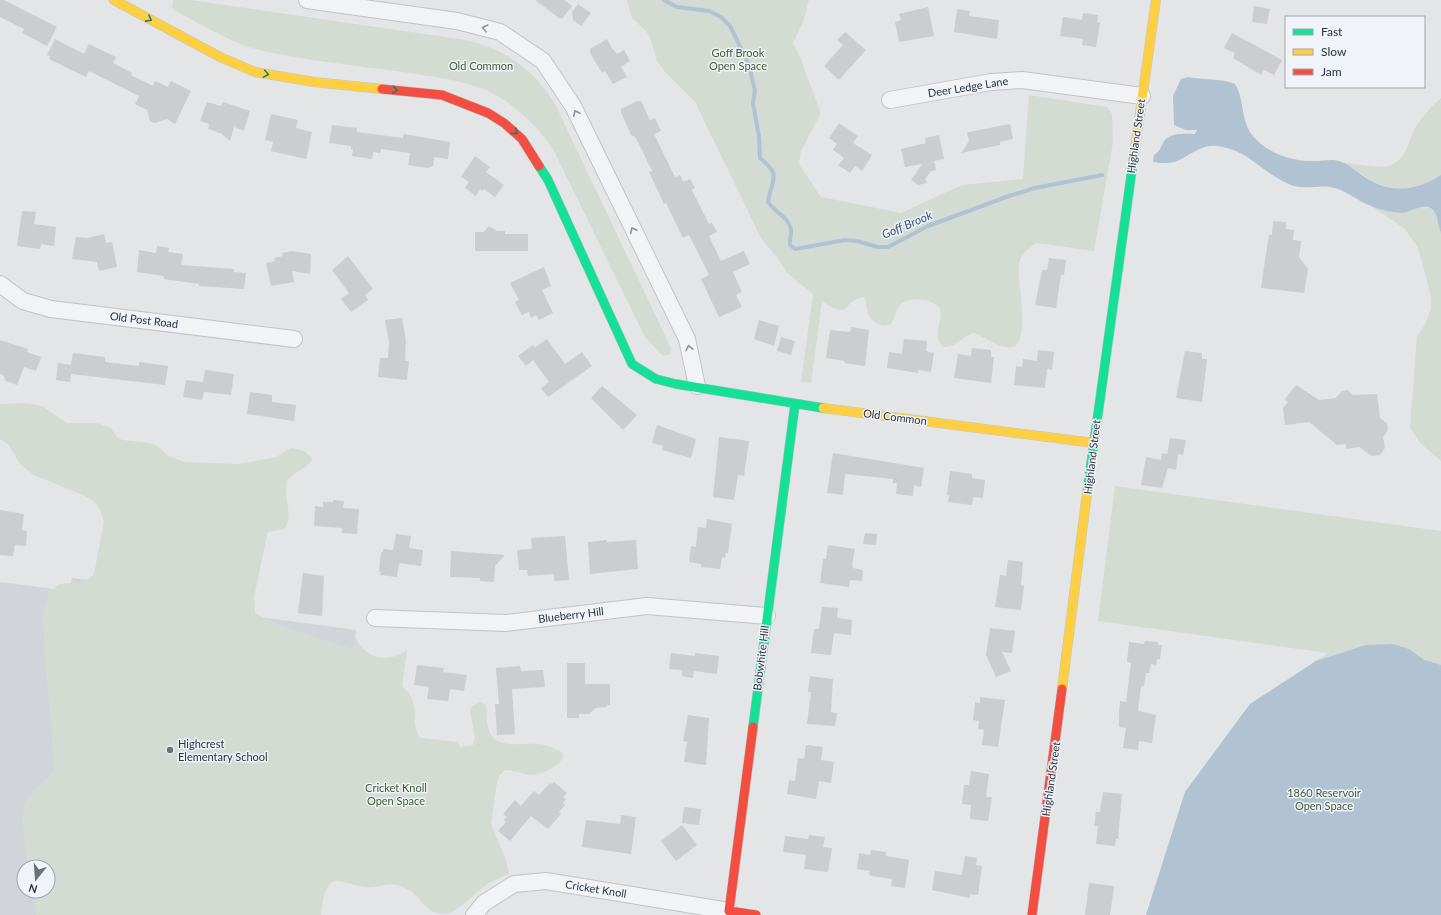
<svg xmlns="http://www.w3.org/2000/svg" width="1441" height="915" viewBox="0 0 1441 915" font-family="Lato,sans-serif">
	<style>
		.built { fill: #d1d5da; fill-rule: evenodd }
		.green { fill: #d4dbd3 }
		.water { fill: #b1c2d2 }
		.lines { fill: none; stroke-linecap: round; stroke-linejoin: round }
		.stream { stroke: #b1c2d2; stroke-width: 4 }
		.building { fill: #cbcdcf }
		.street-casing { stroke: #c1c3c5; stroke-width: 18 }
		.fast-casing { stroke: #c1c3c5; stroke-width: 10 }
		.slow-casing { stroke: #c1c3c5; stroke-width: 10 }
		.jam-casing { stroke: #c1c3c5; stroke-width: 10 }
		.street { stroke: #f2f3f4; stroke-width: 16 }
		.fast { stroke: #16e098; stroke-width: 9 }
		.slow { stroke: #ffcf43; stroke-width: 9 }
		.jam { stroke: #f24e42; stroke-width: 9 }
		.oneway { stroke: #208168 }
		.oneway2 { stroke: #8e939a }
		.poi-dot { fill: #6a717b; stroke: #f0f3f7; stroke-width: 1.5 }
		.labels { text-anchor: middle; stroke-width: 3; stroke-linejoin: round; paint-order: stroke }
		.park-label { font-size: 11px; fill: #3f5d37; stroke: #f0f3f7 }
		.street-label { font-size: 11px; fill: #293341; stroke: #f0f3f7 }
		.poi-label { font-size: 11px; fill: #293341; stroke: #f0f3f7; text-anchor: start }
		.water-label { font-size: 12px; font-style: italic; fill: #335375; stroke: #f0f3f7 }
	</style>
	<rect width="100%" height="100%" fill="#e3e5e7"/>
	<path class="built" d="M72 578 157 590 156 603 356 630 333 797 197 915H0V582L69 591ZM24 867H48V891H24Z"/>
	<path class="green" d="M173 0H191L466 40C505 49 534 70 555 104L671 348 670 354 663 356 645 337 553 149C536 125 515 104 488 91 461 79 432 77 403 72 355 65 306 61 259 50 229 42 201 24 174 10L172 7Z
		M627 0H809L803 22 793 43 802 61 804 69 821 113 801 151 799 164 821 197 901 213 962 185 1023 179 1029 95 1107 107 1112 114 1113 142 1094 251 1037 243C1029 248 1022 253 1019 263 1016 277 1032 344 1012 347 1000 350 986 336 973 333 963 336 955 348 944 347 931 337 943 322 940 308 932 299 911 296 901 304 895 310 895 318 891 324 880 329 869 320 867 310 866 305 866 301 864 297 841 300 852 322 822 301L811 383 801 382 813 294 787 273 780 261 761 238 695 102 666 73 657 61 650 37 646 31 632 18Z
		M1441 98V175C1399 204 1378 183 1342 162 1355 164 1382 170 1393 164 1407 157 1409 140 1415 128 1421 118 1432 105 1441 98Z
		M1371 206 1403 213 1419 207 1430 208 1435 213 1441 233V461L1420 443 1410 427 1417 336 1426 323 1431 308 1430 292 1418 248 1405 229Z
		M23 403 42 406 67 423H97L111 428 117 437 122 440 150 443 158 446 167 455 184 462 236 464 250 462 277 457 286 450 293 448 306 452 312 459C306 471 290 472 287 482 282 497 295 515 284 529L268 532 267 535 254 597 255 613 278 625 353 649 355 636C364 659 388 664 407 650L402 686C425 706 407 722 421 738L458 742 460 747 473 745 475 738 470 710 473 705 480 702 486 705C487 714 486 725 490 733 498 750 524 742 539 744 547 745 555 749 562 752L563 757C560 763 556 766 550 769 527 781 527 771 505 770L500 775 497 782 491 824 506 860 509 874C499 878 490 882 482 888 470 897 460 911 445 914 425 915 420 895 409 890 386 878 385 889 365 887 355 886 345 881 335 881 323 886 323 903 321 915H36L32 891H48V867H28C26 849 19 818 26 801 33 787 52 780 54 764L42 615 49 593 57 585C70 581 84 586 94 574L104 522 101 512 95 502 85 496 34 475 20 464 8 444 0 439V404Z
		M1115 486 1441 531V915H1146L1185 792 1250 704 1328 653 1098 621Z"/>
	<path class="water" d="M1188 77C1204 80 1219 78 1235 84 1245 100 1240 119 1252 135 1266 153 1293 162 1315 161 1324 161 1332 158 1342 162 1352 166 1360 175 1370 180 1393 194 1419 190 1441 175V233C1438 227 1438 218 1435 213 1427 199 1411 213 1401 213 1392 212 1380 210 1371 206 1357 201 1345 189 1330 187 1316 185 1304 190 1291 185 1264 175 1249 149 1216 146 1202 144 1189 156 1177 161 1170 164 1160 163 1153 162L1154 155C1160 151 1160 149 1163 143 1169 132 1185 134 1195 134L1197 130H1186L1174 125 1173 96 1181 79Z
		M1392 644 1409 649 1424 660 1441 665V915H1146L1185 792 1250 704 1316 661 1366 645Z"/>
	<g class="lines">
		<path class="stream" d="M664 0 677 7 709 11 721 17 730 26 749 65 755 91 753 103 759 137 760 158C783 177 771 179 768 202 775 213 788 216 791 229 792 234 789 240 790 245L795 249 845 240 857 241 878 247H888L928 226 1009 196 1035 188 1102 175"/>
	</g>
	<path class="building" d="M0 0H4L57 27 47 46 22 33 24 29 0 17Z
		M535 0H564L572 6 562 19 559 18Z
		M578 4 591 13 581 26 573 20 572 12Z
		M1254 6 1270 9 1267 24 1252 22Z
		M928 7 934 36 899 42 895 22 901 20 899 14Z
		M957 9 970 11 969 16 999 20 997 39 954 32Z
		M1083 13 1098 15 1097 22 1100 23 1096 47 1082 45 1083 39 1060 36 1063 17 1082 20Z
		M845 32 866 50 839 80 824 66 843 45 837 40Z
		M1232 33 1282 60 1274 75 1264 70 1261 75 1233 58 1235 53 1224 48Z
		M55 39 84 54 89 44 116 57 113 63 132 73 131 75 153 86 155 81 168 87 171 81 191 91 175 124 167 119 155 123 150 121 147 110 135 104 139 96 89 71 86 77 49 59 50 56 47 55Z
		M607 39 613 50H614L617 54 624 50 630 61 621 67 627 77 613 84 605 71 602 73 590 53V49Z
		M637 101H641L650 120 655 118 661 131 654 134 675 177 680 175 683 182 690 179 695 188 692 190 709 224 712 223 717 232 709 236 721 261 744 251 750 264 733 272 742 292 736 295 742 307 719 317 701 279 709 275 689 235 683 238 666 203 664 204 649 172 652 171 639 144 635 137 631 135 621 112V109Z
		M207 102 221 106 223 102 250 111 244 131 234 127 230 141 222 134 208 129 209 124 200 121Z
		M271 114 298 120 296 128 312 132 306 159 271 151 273 142 265 140Z
		M839 123 858 136 853 143 872 155 862 171 855 166 850 173 838 165 844 158 833 150 837 144 829 138Z
		M1010 124 1013 139 1000 142V145L961 153 969 141 967 133 969 132Z
		M332 125 357 128V132L403 138 404 134 450 142 448 159 434 157 433 166 428 168 408 165 410 153 381 149 380 153 373 152 372 159 352 156 353 149H351V146L329 143Z
		M939 135 944 159 934 161 936 170 931 171 925 179 927 183 918 185 911 180 922 164 905 167 901 149 926 143 925 138Z
		M475 156 490 167 486 172 504 185 495 197 484 189 482 191 480 189 476 196 465 188 469 182 461 177Z
		M22 211 36 212 34 224 56 227 54 246 41 244 40 249 17 246Z
		M1273 221 1286 222V229L1294 230 1293 240 1301 241 1299 257 1308 269 1304 293 1261 288 1269 234 1272 235Z
		M489 226 497 231H505V234H528V251H475V232H484Z
		M104 234 106 243 112 242 117 267 99 271 97 262 72 259 76 237 87 238Z
		M157 246 169 248 168 252 183 254 181 265 234 269V272L246 273 244 289 199 286V284L164 279V276L137 272 139 250 156 253Z
		M292 251 311 254 310 274 292 271 294 282 271 286 266 263 275 261 274 258 283 256 282 253Z
		M348 256 373 289 365 295 368 300 351 312 341 299 349 293 332 270Z
		M1049 258 1066 260 1064 275 1061 274 1056 308 1035 305 1042 270H1047Z
		M544 267 551 286 542 290 553 313 539 320 536 315 531 318 529 312 522 315 520 312 515 302 519 300 510 283Z
		M402 318 406 341 405 361H409L407 380 378 377 380 358H388L389 342 385 320Z
		M759 320 779 326 774 346 754 339Z
		M851 327 869 330 865 366 844 363 845 361 826 358 830 330 850 332Z
		M781 337 795 341 791 355 777 351Z
		M547 339 565 364 582 352 592 366 548 397 541 388 549 382 533 360 526 366 518 356 533 345 535 347Z
		M904 339 927 341 926 351 934 353 931 372 918 370V373L887 368 889 352 902 354Z
		M0 340 28 349 27 352 41 357 36 371 24 367 17 385 6 381 3 375 0 374Z
		M972 348 991 350V357H994L991 383 954 378 958 354 971 356Z
		M1038 350 1054 352 1052 370 1047 369 1045 388 1014 385 1016 366 1022 367 1023 359 1037 361Z
		M1185 351 1202 353V359H1207L1202 402 1176 398Z
		M73 353 105 357V362L139 366V362L168 366 165 385 71 374 70 382 56 380 58 363 71 365Z
		M205 370 234 374 231 395 204 392 202 400 183 397 186 380 203 382Z
		M1296 385 1319 400 1336 398 1342 391 1347 390 1353 395 1377 394 1380 418 1387 423 1388 430 1383 437 1385 448 1380 455 1372 456 1359 447 1346 449V444L1337 445 1309 422 1285 425 1283 408 1288 402 1285 399Z
		M602 386 637 415 623 430 591 398Z
		M250 392 272 395V402L296 405 294 421 247 414Z
		M657 425 696 439 691 458 662 450 663 446 652 443Z
		M719 437 749 441 744 476 738 475 734 500 713 497Z
		M1170 438 1186 440 1183 455 1178 454 1176 470 1168 468 1162 488 1141 485 1146 457 1161 460 1162 453 1167 454Z
		M833 453 924 468 921 487 914 485 913 496 896 494 897 483H893V479L845 474 843 495 827 493Z
		M950 471 972 474V478L985 480 983 498 973 497 972 505 948 502 949 495H947Z
		M333 500 344 501 343 508 359 509 357 534 342 533V528L314 526 315 506 323 507V502H333Z
		M0 510 24 514 22 530 27 531 26 546 15 545 13 556 0 555Z
		M707 519 732 524 728 553H726L725 558 722 557 720 569 701 567V564L689 562 691 546 696 547 698 527 706 528Z
		M865 533 877 534 876 545 863 544Z
		M396 534 411 536 409 548 423 550 421 566 399 563 397 577 380 575 381 572 379 571 381 552H383V549L393 550Z
		M565 536 569 580 554 581V574L528 576 527 570H519L517 550 532 549 531 538Z
		M607 540V542L636 540 638 569 590 574 588 542Z
		M828 545 855 549 852 565 853 568 863 570 862 581 850 580 849 587 820 583 823 559H826Z
		M451 551 505 555 495 566 494 582 480 581V578L450 577Z
		M1008 560 1023 562 1021 585 1024 586 1021 610 995 607 1000 575 1006 576Z
		M303 573 324 576 322 616 298 613Z
		M822 607 838 608 837 618 852 620 851 635 834 633 831 655 811 653 814 629H819Z
		M990 628 1015 631 1012 653 1002 652 1011 671 996 677 986 655Z
		M1145 641 1158 642V645H1162L1160 659H1157L1156 665 1151 664 1149 673H1146L1144 686H1141L1138 711 1156 715 1152 743 1139 741 1138 750 1123 748 1126 728 1119 727V713L1120 701 1126 702 1131 663 1127 662 1129 642 1144 644Z
		M671 653 695 656V653L719 656 717 674 694 671 693 678 682 676V670L669 669Z
		M567 663H585V684H610V705H607V707L596 708 589 714H579V718H567Z
		M417 665 444 668 443 672 467 675 464 691 450 689 448 701 427 699 429 687 414 685Z
		M520 666 521 671 543 670 545 687 512 689 515 734 497 735 495 704H499L496 668Z
		M810 676 833 679 831 712 837 713 835 726 807 724 811 692H808Z
		M980 697 1005 700 998 747 982 745 984 730 978 729 979 721 973 720 975 702 980 703Z
		M688 715 709 718 706 765 684 762 687 742 683 741Z
		M806 745 823 747 821 760 834 762 831 783 819 781 816 799 787 794 789 780 795 781 798 758 804 759Z
		M971 771 989 774 986 797H992L988 821 970 819 971 805 962 804 964 785H969Z
		M554 782 567 793 563 797 566 799 563 803 565 805 559 812 561 814 548 829 531 816 510 841 498 831 506 822 504 820 507 817 503 814 515 800 521 806 534 791 539 795 550 783 552 784Z
		M1103 792 1122 794 1118 839H1116L1115 846 1096 844 1098 826H1094L1096 812H1100Z
		M684 807 701 809 699 825 682 823Z
		M621 815 636 817 631 854 582 847 586 820 620 824Z
		M682 825 697 845 676 861 661 841Z
		M809 835 825 837 823 847 832 848 828 872 804 869 806 855 783 852 785 836 808 839Z
		M871 850 886 852V856L909 860 905 888 891 886 892 879 871 876 869 874 870 871 857 869 859 853 870 855Z
		M965 856 977 858 976 865 982 866 978 895 970 894V898L932 890 935 871 962 875Z
		M1089 883 1114 886 1110 915H1085Z"/>
	<g class="lines">
		<g class="street-casing">
			<path id="street" d="M307 0 457 21 500 32 543 61 573 106 687 339 697 386
				M890 100 991 82 1022 80 1142 96
				M0 284 23 301 51 309 294 339
				M375 618 506 623 647 606 767 616
				M474 915 484 903 514 884 546 881 729 911 728 915"/>
		</g>
		<g class="fast-casing">
			<path id="fast" d="M539 166 548 180 632 364 656 379 676 384 823 408
				M1087 493 1134 155
				M753 727 795 404"/>
		</g>
		<g class="slow-casing">
			<path id="slow" d="M114 0 220 57 255 72 314 82 382 89
				M1134 155 1156 0
				M823 408 1094 443
				M1062 689 1087 493"/>
		</g>
		<g class="jam-casing">
			<path id="jam" d="M382 89 442 95 488 113 504 123 522 139 539 166
				M753 727 729 911 756 915
				M1032 915 1062 689"/>
		</g>
		<use href="#street" class="street"/>
		<use href="#fast" class="fast"/>
		<use href="#slow" class="slow"/>
		<use href="#jam" class="jam"/>
	</g>
	<defs><path id="oneway-chevron" d="M-2-3.5L2.5 0L-2 3.5" fill="none" stroke-width="1.6" stroke-linecap="round" stroke-linejoin="round"/></defs>
	<g class="oneway">
		<use href="#oneway-chevron" transform="translate(149 19) rotate(28)"/>
		<use href="#oneway-chevron" transform="translate(266 74) rotate(10)"/>
		<use href="#oneway-chevron" transform="translate(395 90) rotate(6)"/>
		<use href="#oneway-chevron" transform="translate(515 132) rotate(39)"/>
	</g>
	<g class="oneway2">
		<use href="#oneway-chevron" transform="translate(485 28) rotate(-166)"/>
		<use href="#oneway-chevron" transform="translate(576 113) rotate(-116)"/>
		<use href="#oneway-chevron" transform="translate(633 230) rotate(-116)"/>
		<use href="#oneway-chevron" transform="translate(689 348) rotate(-103)"/>
	</g>
	<circle class="poi-dot" cx="170" cy="750" r="4"/>
	<g class="labels">
		<g class="park-label">
			<text x="738" y="57">Goff Brook<tspan x="738" dy="13">Open Space</tspan></text>
			<text x="481" y="70">Old Common</text>
			<text x="396" y="792">Cricket Knoll<tspan x="396" dy="13">Open Space</tspan></text>
			<text x="1324" y="797">1860 Reservoir<tspan x="1324" dy="13">Open Space</tspan></text>
		</g>
		<g class="street-label">
			<text transform="translate(968 87) rotate(-9)" y="4">Deer Ledge Lane</text>
			<text transform="translate(1136 136) rotate(-82)" y="4">Highland Street</text>
			<text transform="translate(144 320) rotate(7)" y="4">Old Post Road</text>
			<text transform="translate(895 417) rotate(7)" y="4">Old Common</text>
			<text transform="translate(1092 457) rotate(-83)" y="4">Highland Street</text>
			<text transform="translate(571 615) rotate(-7)" y="4">Blueberry Hill</text>
			<text transform="translate(761 658) rotate(-83)" y="4">Bobwhite Hill</text>
			<text transform="translate(1051 779) rotate(-82)" y="4">Highland Street</text>
			<text transform="translate(596 889) rotate(9)" y="4">Cricket Knoll</text>
		</g>
		<g class="poi-label">
			<text x="178" y="748">Highcrest<tspan x="178" dy="13">Elementary School</tspan></text>
		</g>
		<g class="water-label">
			<text transform="translate(907 225) rotate(-23)" y="4">Goff Brook</text>
		</g>
	</g>
	<rect x="1285" y="16" width="140" height="72" fill="#f0f3f7" stroke="#a0a6ae"/>
	<rect x="1293" y="29" width="20" height="6" fill="#16e098" stroke="#a0a6ae"/>
	<text x="1321" y="36" font-size="12" fill="#293341">Fast</text>
	<rect x="1293" y="49" width="20" height="6" fill="#ffcf43" stroke="#a0a6ae"/>
	<text x="1321" y="56" font-size="12" fill="#293341">Slow</text>
	<rect x="1293" y="69" width="20" height="6" fill="#f24e42" stroke="#a0a6ae"/>
	<text x="1321" y="76" font-size="12" fill="#293341">Jam</text>
	<g transform="translate(36 879) rotate(197)"><circle r="19" fill="#f0f3f7" stroke="#a0a6ae"/>
	<path d="M0-3L7 15L0 10L-7 15Z" fill="#6a717b"/>
	<text y="-6" font-size="11" font-weight="bold" text-anchor="middle" fill="#293341">N</text>
	</g>
</svg>
